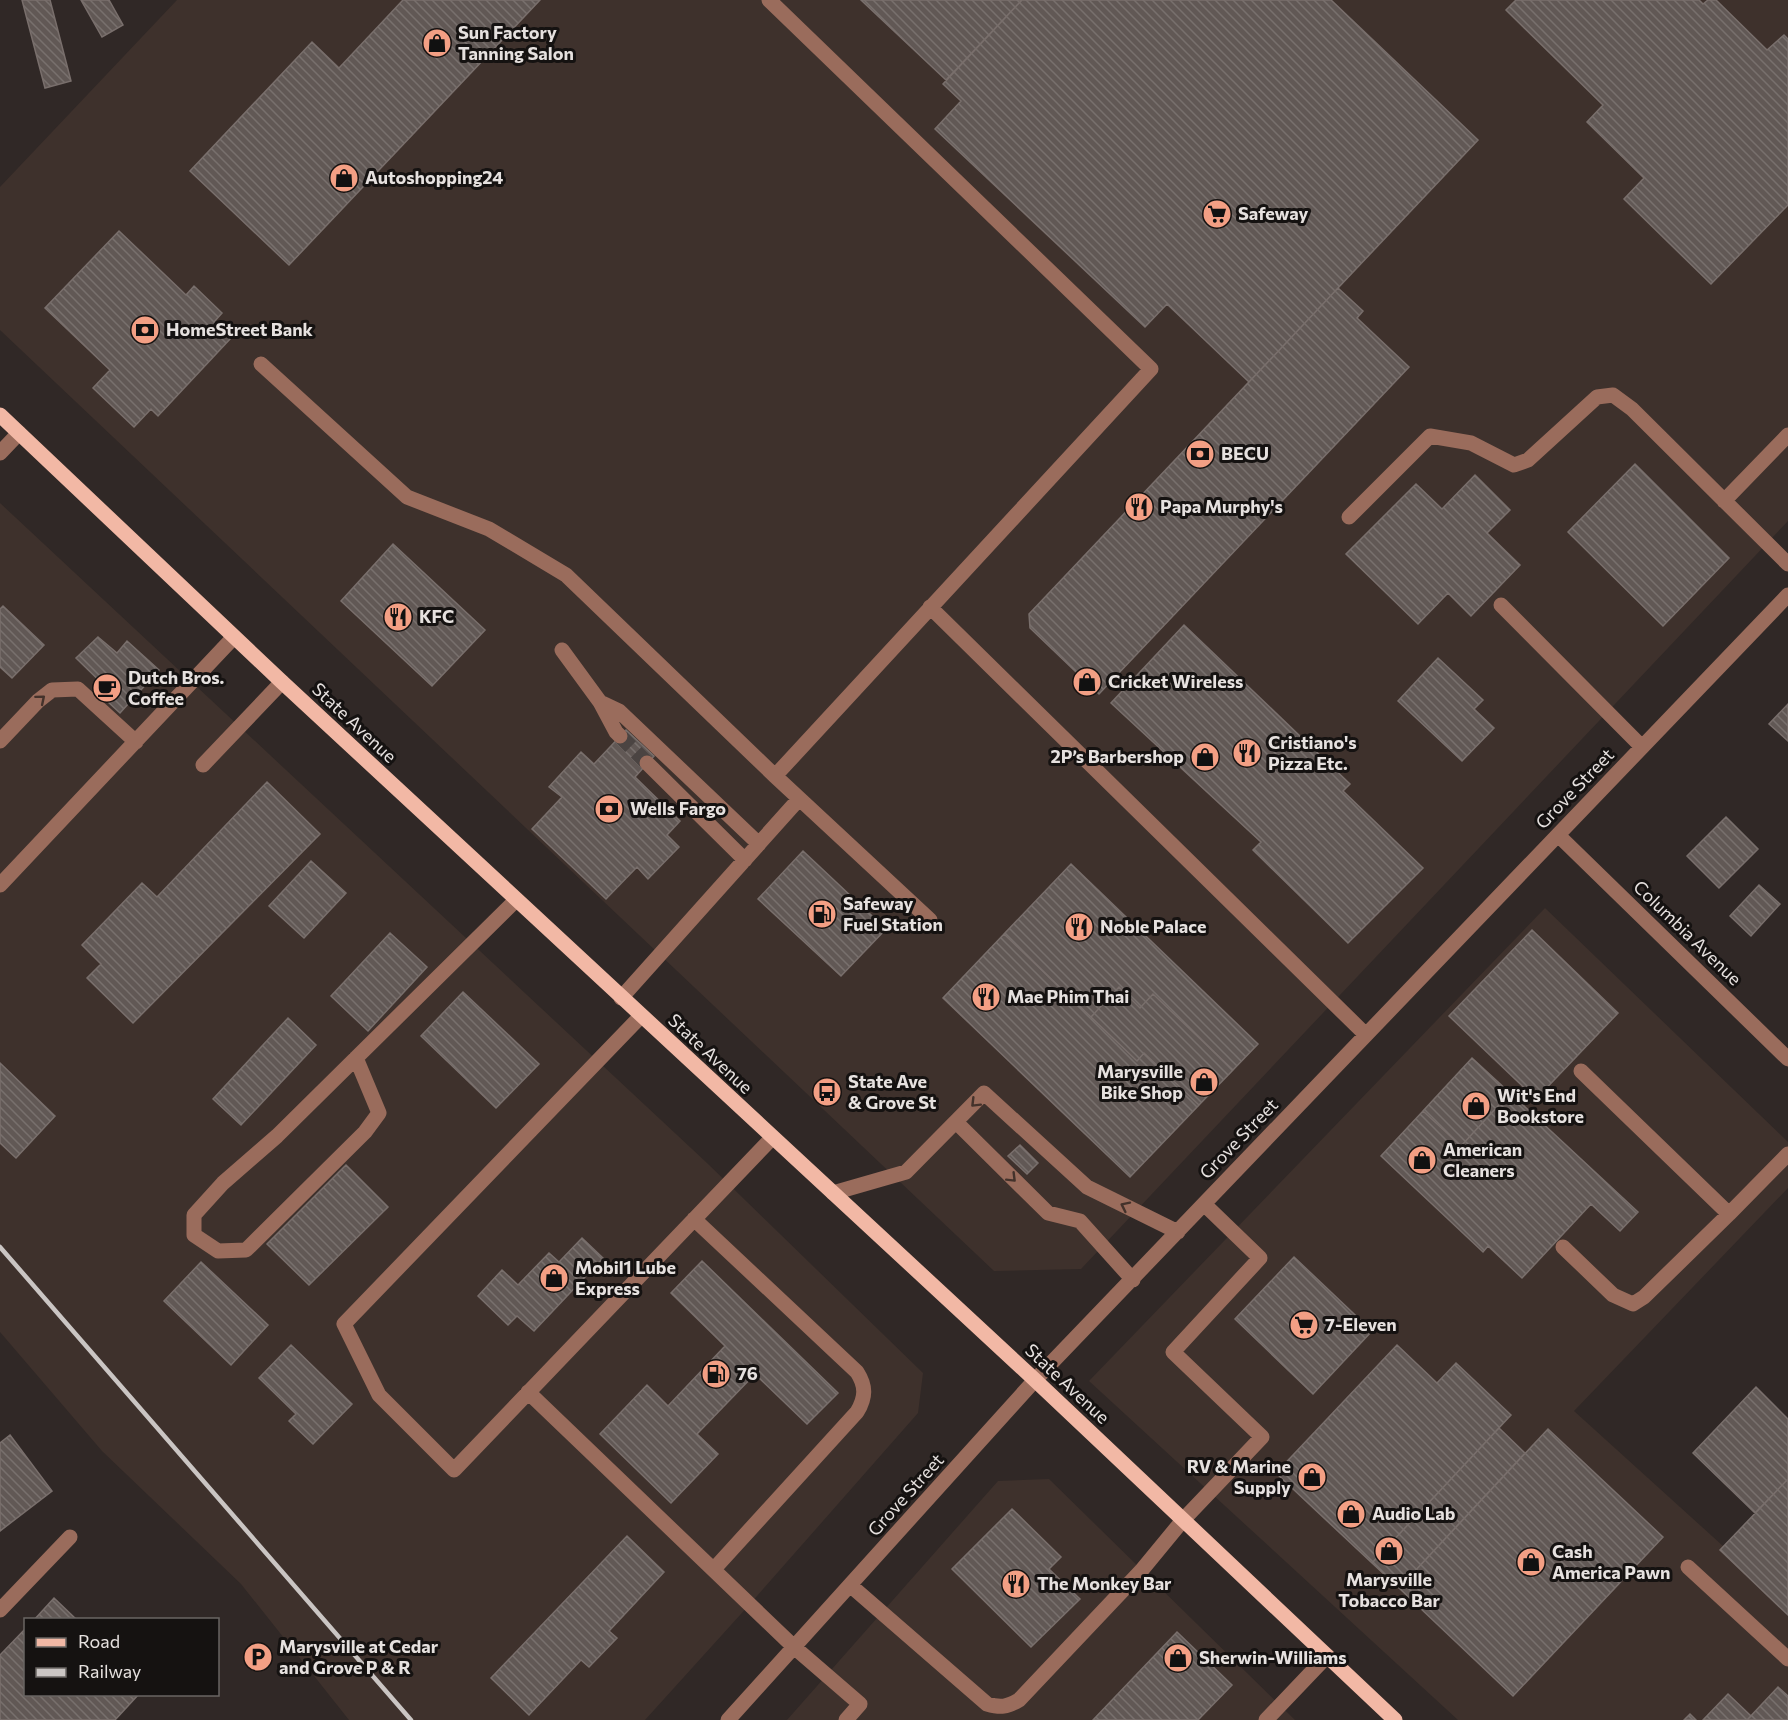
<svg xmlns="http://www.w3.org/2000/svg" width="1788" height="1720" viewBox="0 0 1788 1720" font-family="Commissioner,sans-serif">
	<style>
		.built { fill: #3e312c }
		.building { fill: url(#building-back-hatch); stroke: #796f6c; stroke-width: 1.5 }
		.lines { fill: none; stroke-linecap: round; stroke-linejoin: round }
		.minor-tunnel { stroke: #4b4442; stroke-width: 15; stroke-dasharray: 15 8; stroke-linecap: butt }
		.minor { stroke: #9a6c5c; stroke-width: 15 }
		.major { stroke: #f2b8a5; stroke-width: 15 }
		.rail { stroke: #cac5c3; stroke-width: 4.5 }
		.oneway { stroke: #44322b }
		.labels { text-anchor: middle; stroke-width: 6; stroke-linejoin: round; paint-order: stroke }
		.poi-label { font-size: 18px; font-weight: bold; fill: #e6e1df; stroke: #151211; text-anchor: start }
		.street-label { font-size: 18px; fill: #e6e1df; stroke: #151211 }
	</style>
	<defs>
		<pattern id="building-back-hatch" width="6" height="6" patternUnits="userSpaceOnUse" patternTransform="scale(1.5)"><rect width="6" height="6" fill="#615855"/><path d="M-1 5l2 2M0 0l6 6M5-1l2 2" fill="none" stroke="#78706d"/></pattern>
	</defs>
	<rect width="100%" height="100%" fill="#302826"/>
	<path class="built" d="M177 0H1788V521L1081 1269 994 1271 0 330V187Z
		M0 503 707 1163 923 1373 918 1413 750 1604 645 1720H349L241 1584 102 1451 0 1332Z
		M1545 908 1788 1142V1188L1574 1411 1723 1546 1788 1483V1720H1458L1089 1381Z
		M1049 1479 1295 1720H787L998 1481Z"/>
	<path class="building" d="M22 0H50L71 81 45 88Z
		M81 0H109L123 25 102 37Z
		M403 0H540L289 265 190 171 312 42 339 68Z
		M861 0H1022L946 80Z
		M1022 0H1331L1478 140 1249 382 1167 304 1145 327 935 129 961 101 943 84Z
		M1516 0H1699L1703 4 1708 0H1716L1767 50 1784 35 1788 39V205L1711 284 1624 199 1644 178 1587 122 1603 105 1506 10Z
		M119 231 186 295 194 286 222 313 214 322 231 338 158 416 151 409 134 427 93 388 110 370 45 308Z
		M1338 288 1363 311 1357 318 1409 367 1099 694 1030 628 1029 614Z
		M1635 464 1729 558 1663 626 1568 532Z
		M1475 475 1510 510 1487 533 1520 565 1471 616 1448 593 1418 624 1346 554 1416 484 1442 509Z
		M393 544 485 630 432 686 341 601Z
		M3 606 44 645 12 678 0 667V609Z
		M1184 625 1350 784 1343 791 1423 868 1348 943 1253 850 1261 842 1111 703Z
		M98 637 117 653 127 641 159 670 120 713 108 702 114 695 76 658Z
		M1438 658 1483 700 1474 709 1494 728 1462 761 1398 701Z
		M1788 704V741L1769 724Z
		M626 730 654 756 635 777 680 821 667 835 679 847 648 879 637 867 606 899 532 829 562 797 549 787 581 752 594 764Z
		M267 782 320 834 133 1023 87 978 101 964 82 945 142 883 157 897Z
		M1726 817 1758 849 1719 888 1687 856Z
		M803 851 886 929 841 976 758 899Z
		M311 861 346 893 304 938 269 906Z
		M1071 864 1258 1044 1233 1070 1153 994 1140 1008 1119 987 1091 1017 1004 934Z
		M1759 885 1780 904 1751 936 1730 916Z
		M1532 930 1618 1013 1536 1099 1449 1016Z
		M390 933 427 967 368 1031 331 996Z
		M1004 934 1137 1061 1144 1053 1199 1105 1130 1177 943 998Z
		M1119 987 1140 1008 1153 994 1233 1070 1199 1105 1144 1053 1137 1061 1091 1017Z
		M463 992 539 1064 496 1108 421 1036Z
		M288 1018 316 1045 241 1125 213 1099Z
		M1472 1058 1510 1093 1461 1146 1423 1111Z
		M0 1063 55 1116 16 1158 0 1143Z
		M1510 1093 1638 1212 1620 1231 1591 1204 1522 1278 1488 1246 1483 1252 1381 1156 1423 1111 1461 1146Z
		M1020 1145 1038 1163 1027 1174 1008 1156Z
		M346 1165 388 1207 309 1285 267 1244Z
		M582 1238 603 1258 534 1331 517 1316 508 1325 478 1296 502 1270 518 1285 549 1253 559 1262Z
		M1294 1257 1372 1331 1313 1394 1235 1319Z
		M702 1261 838 1393 807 1424 755 1374 697 1434 718 1454 671 1503 600 1434 647 1385 668 1406 725 1346 671 1293Z
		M201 1262 268 1325 231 1365 164 1301Z
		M291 1345 352 1404 313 1444 289 1421 296 1414 259 1378Z
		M1397 1345 1437 1383 1456 1363 1511 1415 1372 1563 1276 1473Z
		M1756 1387 1788 1419V1479L1755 1513 1693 1453Z
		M1499 1428 1525 1453 1399 1588 1372 1563Z
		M1548 1429 1663 1537 1513 1696 1399 1588Z
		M10 1435 52 1491 0 1531V1443Z
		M1788 1479V1615L1720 1550Z
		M1012 1509 1061 1557 1049 1569 1080 1599 1031 1647 952 1569Z
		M627 1536 664 1572 609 1631 617 1638 589 1667 581 1660 529 1715 491 1678Z
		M54 1598 77 1620H34Z
		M26 1628V1694H139L115 1720H0V1655Z
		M1177 1632 1232 1685 1198 1720H1093Z
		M1778 1687 1788 1696V1720H1747Z
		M1728 1694 1751 1716 1747 1720H1703Z
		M1690 1714 1696 1720H1684Z"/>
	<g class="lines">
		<path class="minor-tunnel" d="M620 736 647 763"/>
		<path class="minor" d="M769 0 1151 369 775 776
			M261 364 407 497 489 529 566 575 775 776 930 920
			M0 453 19 433
			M1724 501 1788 435
			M1349 517 1430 436 1471 443 1514 465 1528 460 1597 397 1613 395 1632 409 1788 564
			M1501 605 1642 747
			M930 607 1366 1035
			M562 650 600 702 616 732 620 736
			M600 702 619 711 759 844
			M0 741 38 701 52 690 78 689 136 742
			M647 763 745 860
			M203 765 282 682
			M1558 835 1788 1059
			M0 885 234 637
			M621 998 799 799
			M641 1016 344 1324 379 1395 454 1470 772 1138
			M356 1058 379 1113 365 1132 246 1250 218 1251 194 1235V1215L223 1183 277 1136 516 900
			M1581 1071 1729 1214 1788 1154
			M956 1122 1048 1213 1080 1221 1133 1280
			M833 1193 906 1172 984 1093 1087 1187 1178 1232
			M694 1219 857 1372C866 1386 866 1397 857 1412L714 1569
			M1563 1247 1613 1295 1633 1304 1644 1297 1729 1214
			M528 1392 794 1647 860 1704 846 1720
			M1688 1567 1788 1659
			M850 1585 987 1704C1001 1708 1007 1707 1019 1700L1141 1571 1183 1520 1262 1437 1173 1352 1260 1258 1204 1204
			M0 1610 70 1537
			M728 1720 1035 1380 1788 595
			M1266 1720 1327 1656"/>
		<path class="major" d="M0 415 282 682 1035 1380 1395 1720"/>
		<path class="rail" d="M0 1247 411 1720"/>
	</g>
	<defs><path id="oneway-chevron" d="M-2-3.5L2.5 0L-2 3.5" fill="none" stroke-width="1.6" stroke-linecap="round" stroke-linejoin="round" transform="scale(1.5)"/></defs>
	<g class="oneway">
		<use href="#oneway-chevron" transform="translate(41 699) rotate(-40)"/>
		<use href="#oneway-chevron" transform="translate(975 1103) rotate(135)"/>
		<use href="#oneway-chevron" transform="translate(1012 1178) rotate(45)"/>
		<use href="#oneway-chevron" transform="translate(1125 1206) rotate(-154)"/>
	</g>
	<defs>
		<g id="shop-disc" transform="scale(1.5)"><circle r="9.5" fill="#f39f84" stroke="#151211"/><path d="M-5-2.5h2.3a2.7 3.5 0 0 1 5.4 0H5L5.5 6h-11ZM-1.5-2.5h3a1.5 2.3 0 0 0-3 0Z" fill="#111"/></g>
		<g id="supermarket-disc" transform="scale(1.5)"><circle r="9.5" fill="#f39f84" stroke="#151211"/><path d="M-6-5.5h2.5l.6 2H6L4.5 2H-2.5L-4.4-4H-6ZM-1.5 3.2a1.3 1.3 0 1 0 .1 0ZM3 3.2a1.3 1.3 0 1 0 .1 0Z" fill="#111"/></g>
		<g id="bank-disc" transform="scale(1.5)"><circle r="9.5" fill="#f39f84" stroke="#151211"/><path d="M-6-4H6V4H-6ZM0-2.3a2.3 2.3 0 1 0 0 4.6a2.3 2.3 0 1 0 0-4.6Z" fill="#111"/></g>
		<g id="restaurant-disc" transform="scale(1.5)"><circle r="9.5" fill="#f39f84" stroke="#151211"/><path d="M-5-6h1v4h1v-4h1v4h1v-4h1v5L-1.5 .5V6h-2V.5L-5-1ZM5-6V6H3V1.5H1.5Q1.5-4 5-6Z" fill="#111"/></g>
		<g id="cafe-disc" transform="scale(1.5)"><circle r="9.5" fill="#f39f84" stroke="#151211"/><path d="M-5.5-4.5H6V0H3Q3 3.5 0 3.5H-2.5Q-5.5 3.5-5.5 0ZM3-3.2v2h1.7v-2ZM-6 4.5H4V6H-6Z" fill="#111"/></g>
		<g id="fuel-disc" transform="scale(1.5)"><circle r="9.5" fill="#f39f84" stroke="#151211"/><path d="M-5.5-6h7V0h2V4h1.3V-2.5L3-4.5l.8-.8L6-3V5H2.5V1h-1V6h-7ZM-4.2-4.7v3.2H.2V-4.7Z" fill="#111"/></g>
		<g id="bus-disc" transform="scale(1.5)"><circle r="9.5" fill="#f39f84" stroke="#151211"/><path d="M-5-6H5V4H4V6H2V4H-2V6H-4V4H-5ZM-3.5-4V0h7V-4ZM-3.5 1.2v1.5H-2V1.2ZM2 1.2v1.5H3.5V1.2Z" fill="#111"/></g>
		<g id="parking-disc" transform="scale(1.5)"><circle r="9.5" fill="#f39f84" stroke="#151211"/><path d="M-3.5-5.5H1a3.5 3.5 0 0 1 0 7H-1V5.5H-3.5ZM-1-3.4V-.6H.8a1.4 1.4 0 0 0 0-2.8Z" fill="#111"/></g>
	</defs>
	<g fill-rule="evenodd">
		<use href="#shop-disc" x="437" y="43"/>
		<use href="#shop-disc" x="344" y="178"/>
		<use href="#supermarket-disc" x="1217" y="214"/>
		<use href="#bank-disc" x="145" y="330"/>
		<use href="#bank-disc" x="1200" y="454"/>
		<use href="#restaurant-disc" x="1139" y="507"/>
		<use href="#restaurant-disc" x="398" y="617"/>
		<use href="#shop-disc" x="1087" y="682"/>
		<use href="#cafe-disc" x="107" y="688"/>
		<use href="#restaurant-disc" x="1247" y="753"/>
		<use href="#shop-disc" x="1205" y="757"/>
		<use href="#bank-disc" x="609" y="809"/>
		<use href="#fuel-disc" x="822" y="914"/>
		<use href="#restaurant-disc" x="1079" y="927"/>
		<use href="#restaurant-disc" x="986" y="997"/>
		<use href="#shop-disc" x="1204" y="1082"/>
		<use href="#bus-disc" x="827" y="1092"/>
		<use href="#shop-disc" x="1476" y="1106"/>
		<use href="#shop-disc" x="1422" y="1160"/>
		<use href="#shop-disc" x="554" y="1278"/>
		<use href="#supermarket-disc" x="1304" y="1325"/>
		<use href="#fuel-disc" x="716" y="1374"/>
		<use href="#shop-disc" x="1312" y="1477"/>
		<use href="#shop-disc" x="1351" y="1514"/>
		<use href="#shop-disc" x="1389" y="1551"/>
		<use href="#shop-disc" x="1531" y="1562"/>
		<use href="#restaurant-disc" x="1016" y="1584"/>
		<use href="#parking-disc" x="258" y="1657"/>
		<use href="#shop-disc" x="1178" y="1658"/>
	</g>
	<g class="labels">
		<g class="poi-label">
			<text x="458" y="39">Sun Factory<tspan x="458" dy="21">Tanning Salon</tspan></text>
			<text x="365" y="184">Autoshopping24</text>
			<text x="1238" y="220">Safeway</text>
			<text x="166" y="336">HomeStreet Bank</text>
			<text x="1221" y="460">BECU</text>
			<text x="1160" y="513">Papa Murphy's</text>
			<text x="419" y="623">KFC</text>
			<text x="128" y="684">Dutch Bros.<tspan x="128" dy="21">Coffee</tspan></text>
			<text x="1108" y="688">Cricket Wireless</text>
			<text x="1268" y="749">Cristiano's<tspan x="1268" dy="21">Pizza Etc.</tspan></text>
			<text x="1184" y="763" text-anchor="end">2P’s Barbershop</text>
			<text x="630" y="815">Wells Fargo</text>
			<text x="843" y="910">Safeway<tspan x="843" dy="21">Fuel Station</tspan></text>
			<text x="1100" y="933">Noble Palace</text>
			<text x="1007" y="1003">Mae Phim Thai</text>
			<text x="1183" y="1078" text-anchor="end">Marysville<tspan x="1183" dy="21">Bike Shop</tspan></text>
			<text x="848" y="1088">State Ave<tspan x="848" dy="21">&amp; Grove St</tspan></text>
			<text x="1497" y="1102">Wit's End<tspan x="1497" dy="21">Bookstore</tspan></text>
			<text x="1443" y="1156">American<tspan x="1443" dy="21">Cleaners</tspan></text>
			<text x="575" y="1274">Mobil1 Lube<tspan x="575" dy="21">Express</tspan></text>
			<text x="1325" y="1331">7-Eleven</text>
			<text x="737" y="1380">76</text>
			<text x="1291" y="1473" text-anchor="end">RV &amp; Marine<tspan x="1291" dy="21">Supply</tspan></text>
			<text x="1372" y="1520">Audio Lab</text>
			<text x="1552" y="1558">Cash<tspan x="1552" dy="21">America Pawn</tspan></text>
			<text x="1389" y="1586" text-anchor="middle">Marysville<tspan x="1389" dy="21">Tobacco Bar</tspan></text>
			<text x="1037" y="1590">The Monkey Bar</text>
			<text x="279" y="1653">Marysville at Cedar<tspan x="279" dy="21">and Grove P &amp; R</tspan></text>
			<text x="1199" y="1664">Sherwin-Williams</text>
		</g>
		<g class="street-label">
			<text transform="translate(354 723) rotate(43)" y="6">State Avenue</text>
			<text transform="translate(1575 789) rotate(-46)" y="6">Grove Street</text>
			<text transform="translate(1687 933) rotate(44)" y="6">Columbia Avenue</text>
			<text transform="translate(710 1054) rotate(43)" y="6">State Avenue</text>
			<text transform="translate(1239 1139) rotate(-46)" y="6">Grove Street</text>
			<text transform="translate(1067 1384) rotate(43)" y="6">State Avenue</text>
			<text transform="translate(906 1495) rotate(-48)" y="6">Grove Street</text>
		</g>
	</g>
	<rect x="24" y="1618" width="195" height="78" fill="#151211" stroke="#696563" stroke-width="1.5"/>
	<rect x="36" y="1638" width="30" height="9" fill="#f2b8a5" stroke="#696563" stroke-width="1.5"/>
	<text x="78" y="1648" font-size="18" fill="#e6e1df">Road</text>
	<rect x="36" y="1668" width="30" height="9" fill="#cac5c3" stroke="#696563" stroke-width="1.5"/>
	<text x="78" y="1678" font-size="18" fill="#e6e1df">Railway</text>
</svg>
